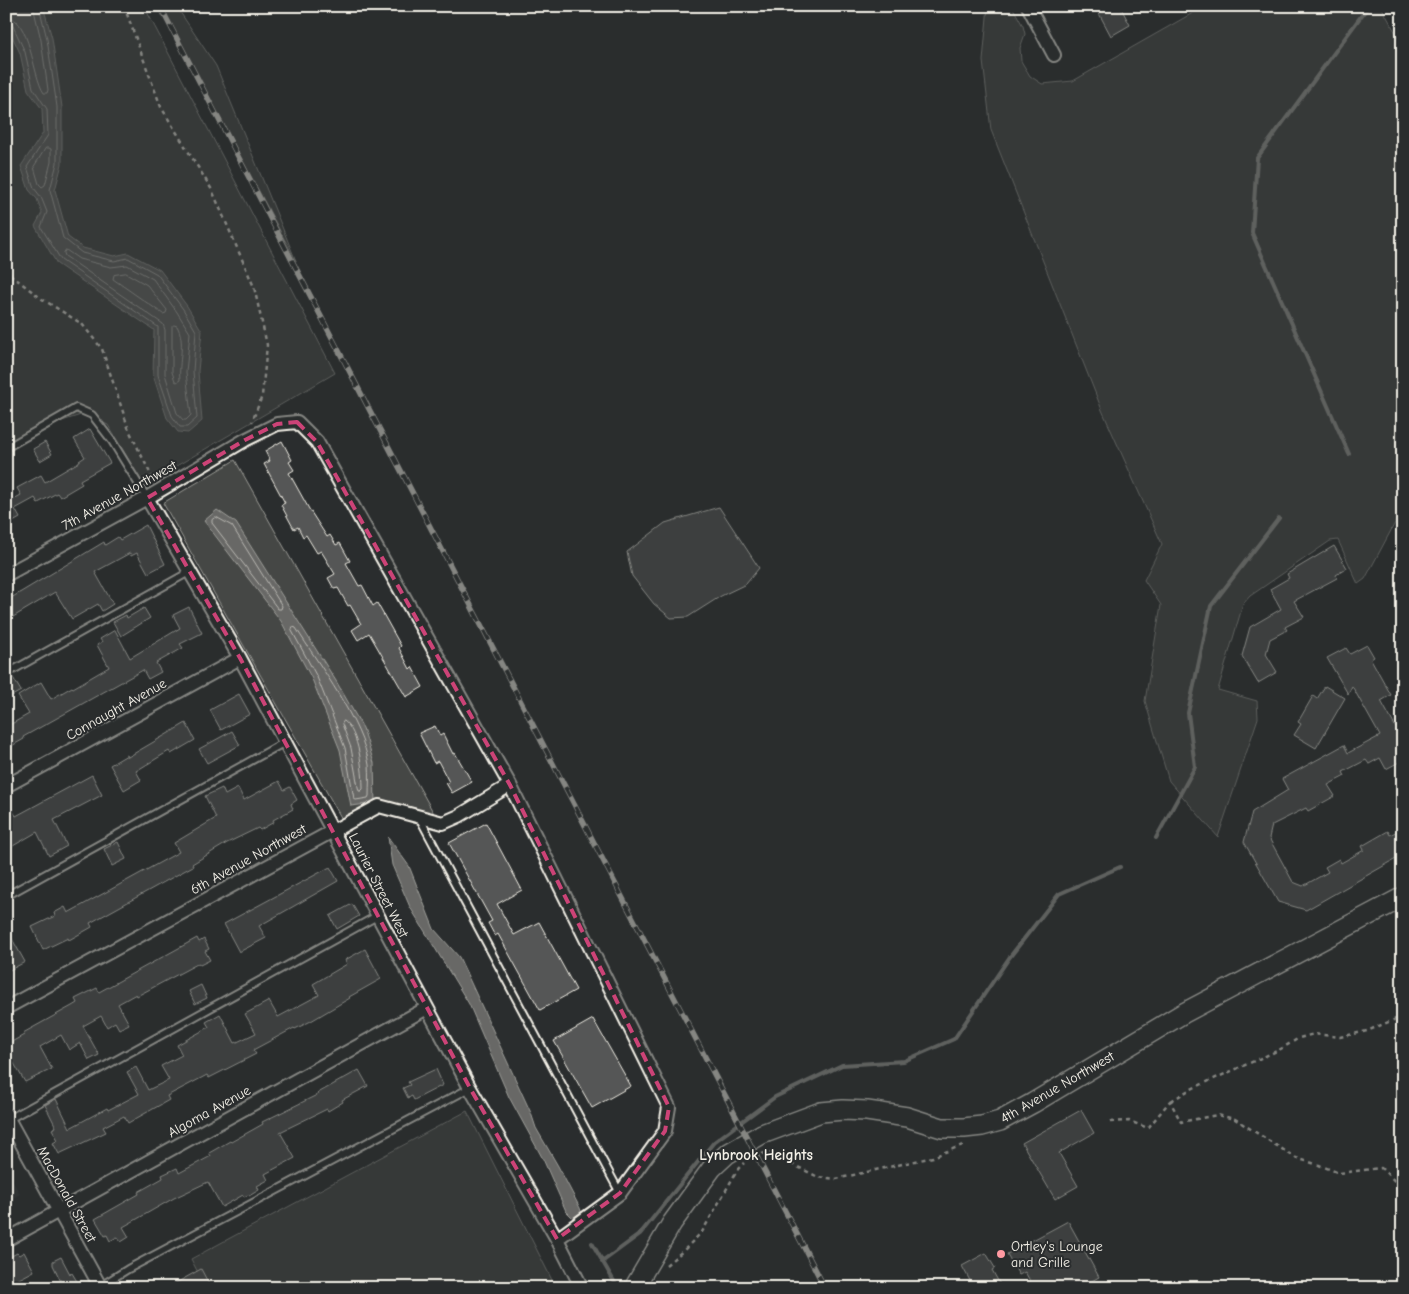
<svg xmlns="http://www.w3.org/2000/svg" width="1409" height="1294" viewBox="0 0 1409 1294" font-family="'Comic Neue',sans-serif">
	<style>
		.built { fill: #373a3a }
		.green { fill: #444645; stroke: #9c9c96 }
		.water { fill: #676866; stroke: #9f9f9a }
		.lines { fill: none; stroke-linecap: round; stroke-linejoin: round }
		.shore { stroke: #bcbab4; stroke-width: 1 }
		.stream { stroke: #9f9f9a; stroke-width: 4 }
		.building { fill: #555756; stroke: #f4f1e8 }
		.lane-casing { stroke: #f4f1e8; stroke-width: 10 }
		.street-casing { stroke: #f4f1e8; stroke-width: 16 }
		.secondary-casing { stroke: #f4f1e8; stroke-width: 22 }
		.path { stroke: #f4f1e8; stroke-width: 2.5; stroke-dasharray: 4 4; stroke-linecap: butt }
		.lane { stroke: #2a2d2e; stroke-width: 6 }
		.street { stroke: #2a2d2e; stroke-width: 12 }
		.secondary { stroke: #2a2d2e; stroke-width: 19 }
		.rail-casing { stroke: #f4f1e8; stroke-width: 5.5 }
		.rail { stroke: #2a2d2e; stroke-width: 4; stroke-dasharray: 11; stroke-linecap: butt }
		.marked { fill: none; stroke: #cc4377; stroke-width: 4; stroke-dasharray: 10 6; stroke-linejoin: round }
		.poi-dot { fill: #ff9aa2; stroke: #2a2d2e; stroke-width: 2 }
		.labels { text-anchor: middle; stroke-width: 4; stroke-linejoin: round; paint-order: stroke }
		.street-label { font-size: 14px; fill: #f4f1e8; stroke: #2a2d2e }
		.poi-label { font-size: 14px; fill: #f4f1e8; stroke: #2a2d2e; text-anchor: start }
		.neighbourhood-label { font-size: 15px; font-weight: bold; fill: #f4f1e8; stroke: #2a2d2e }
	</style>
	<rect width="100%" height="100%" fill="#2a2d2e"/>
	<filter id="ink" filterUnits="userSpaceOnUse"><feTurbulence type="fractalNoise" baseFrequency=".02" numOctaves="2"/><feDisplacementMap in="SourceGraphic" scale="10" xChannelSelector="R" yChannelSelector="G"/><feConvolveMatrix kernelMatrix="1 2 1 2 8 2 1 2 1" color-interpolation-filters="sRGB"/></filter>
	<g filter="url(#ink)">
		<path class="built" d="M6 1169 20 1194 6 1202Z"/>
		<path class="green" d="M6 6H144L335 373 144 485 108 425 84 414 62 421 6 452Z
			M161 6H176L216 66 296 261Z
			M988 6H1012L1023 26 1025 34 1020 48 1021 61 1030 76 1042 84 1073 81 1205 6H1381L1403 46V508L1365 579 1358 584 1338 540 1330 541 1250 596 1243 604 1218 690 1257 701 1258 718 1218 837 1169 781 1145 701 1161 605 1144 580 1162 544 1102 410 991 130 983 61Z
			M235 460 441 826 381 811 343 821 163 503Z
			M467 1111 556 1288H206L191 1259Z"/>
		<path class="water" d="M6 6H43L52 38 62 107V164L55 190 68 237 83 248 114 256 128 253 160 270 187 306 202 331 198 371 202 421 188 433 178 432 167 418 153 375 154 330 57 264 35 226 42 213 37 199 29 190 21 166 43 133 42 109 28 90 20 53 6 23Z
			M217 510 236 523 336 681 363 728 374 763 375 803 351 806 340 750 312 679 281 621 204 521Z
			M388 837 409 866 434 929 459 957 531 1113 536 1128 558 1166 580 1208 582 1214 574 1219 566 1211 543 1159 509 1097 469 1004 410 907 392 865Z"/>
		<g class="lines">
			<path class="shore" d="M6 16C31 18 32 76 44 93H47L48 90 41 40 33 6
				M6 22 11 23 13 26 25 52 33 88 47 109 48 135 27 167 34 188 41 197 47 212 41 227 61 260 158 327V375L172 416 180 427H187L197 418 193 371 196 331 183 309 157 274 128 258 114 261 82 253 63 238 50 190 57 163V107L47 39 39 6
				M46 148H49L51 149V162L45 185 42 187 39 184 34 167Z
				M66 250 79 259 111 267 127 265 153 279 177 312 190 333 186 372 191 415 186 420H183L177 413 165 374V330L163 324 65 256 64 253Z
				M126 273 147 285 167 310 166 313 163 314 113 279 114 275Z
				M174 325 177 326C186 342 178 362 180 380L177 382 175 381 172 372V327Z
				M216 517 232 526 282 606 281 609H278L212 523V520Z
				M293 627 296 628C319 665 363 723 369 765 370 775 369 786 369 796L368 798 356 800 354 799 345 748 317 677 292 631Z
				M344 721C359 731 363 772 363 789L361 791H359L358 787 351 748 342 724Z"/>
			<path class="stream" d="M1349 454 1252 233 1257 158 1367 8
				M1156 838 1195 767 1188 713 1211 606 1279 518
				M592 1243 615 1283
				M602 1262 640 1234 714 1142 775 1097 842 1065 904 1061 954 1039 1009 958 1059 894 1120 867"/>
		</g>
		<path class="building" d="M1095 6H1120L1130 25 1111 36Z
			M90 429 110 463 80 480 82 484 60 497 57 493 38 503 35 498 15 509 20 518 6 526V494L10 501 21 495 17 488 41 475 45 482 79 462V461L85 457 74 439Z
			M282 441 292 460 289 462 294 470 289 473 309 509 327 537 330 535 336 545 340 543 350 561 346 563 359 586 362 585 373 606 377 603 401 646 399 648 410 669 412 667 423 687 406 697 369 633 358 640 352 630 361 624 350 605 348 606 338 588 334 589 328 578 335 574 321 551 317 553 306 535 303 537 298 527 294 529 281 505 285 503 264 464 270 461 265 451Z
			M45 442 52 454 40 461 33 449Z
			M719 507 759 568 746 584 721 596 688 617 671 618 654 604 632 576 627 552 665 523Z
			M146 525 165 564 148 573 137 553 131 556 130 553 95 572 113 604 102 611 98 604 72 619 55 592 13 617V616L6 619V601L104 542 105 545 118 537 120 540Z
			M1334 546 1347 568 1336 575 1337 578 1294 601 1304 617 1285 627 1287 630 1270 639 1266 654 1277 672 1258 683 1242 656 1250 627 1281 609 1270 589 1289 578 1287 574Z
			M189 607 202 633 180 644 183 648 156 663 161 672 148 679 143 670 23 737 24 739 6 749V727L29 714 18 696 41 682 51 699 72 687 73 688 109 667 97 645 102 642 100 639 115 630 130 658 180 628 173 615Z
			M144 608 150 618 121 636 113 622 126 615 127 618Z
			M1367 645 1374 657 1371 659 1391 695 1381 701 1396 728 1403 724V760L1386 769 1380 758 1369 764 1366 760 1343 772 1345 776 1328 785 1335 796 1308 811 1306 808 1272 825 1269 838 1293 882 1303 886 1328 872 1325 867 1339 859 1341 863 1364 850 1362 846 1388 831 1390 835 1403 828V855L1306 910 1278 902 1244 842 1252 812 1288 790 1282 779 1344 745 1348 753 1380 736 1352 686 1348 694 1327 658 1346 648 1350 654Z
			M12 676 21 691 6 699V679Z
			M1325 686 1345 698 1316 748 1294 735 1301 724 1298 722 1313 696 1317 699Z
			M239 694 250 714 221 730 210 710Z
			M186 723 195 740 171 754 169 751 136 771 141 780 124 790 110 765 127 755 128 757Z
			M435 726 440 736 443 734 453 754 455 753 472 782 452 793 446 783 449 782 438 761 434 763 419 733Z
			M232 731 240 745 207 763 199 749Z
			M92 775 102 795 54 820 67 846 49 856 37 832 6 850V800L16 816Z
			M279 781 284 790 290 787 297 800 291 804 293 809 273 820 274 822 260 830 258 828 227 843 192 864 193 866 90 923 92 927 69 940 68 938 43 950 32 927 55 916 54 913 65 907 68 913 179 852 174 843 216 818 205 796 222 788 225 795 238 788 244 800Z
			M486 823 522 890 497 904 514 935 539 922 576 990 540 1010 498 934 495 936 488 923 492 921 449 843Z
			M118 842 126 859 112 866 104 849Z
			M330 867 338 881 259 926 266 938 239 952 224 924Z
			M352 904 359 916 337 929 330 916Z
			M6 928 25 962 6 972Z
			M197 938 199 942 204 939 209 949 205 951 210 960 200 965 199 963 137 996 136 994 118 1004 129 1024 119 1029 115 1022 107 1027 101 1016 83 1026 99 1055 89 1060 80 1043 69 1050 61 1035 40 1047 52 1069 25 1082 6 1050V1045L24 1035 23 1033 72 1006 77 1003 75 999 97 988 99 992Z
			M365 949 381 979 349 997 350 998 311 1021 295 1029 294 1028 253 1050 256 1054 209 1078 207 1075 167 1096 169 1100 128 1123 124 1116 103 1127 106 1132 59 1154 53 1143 58 1140 52 1129 56 1127 45 1105 56 1099 70 1128 107 1108 108 1110 139 1094 127 1072 136 1067 148 1090 169 1080 161 1066 182 1055 177 1045 209 1027 206 1022 220 1014 235 1043 256 1033 245 1014 269 1001 278 1017 319 995 313 984 347 964 345 960Z
			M201 985 207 998 195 1004 189 991Z
			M593 1019 631 1086 592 1108 554 1041Z
			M436 1069 443 1085 414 1100 412 1096 408 1098 403 1088 410 1085 408 1082Z
			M359 1070 368 1086 342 1100 343 1102 328 1111 327 1109 280 1132 295 1158 265 1174 268 1180 257 1186 259 1190 249 1196 248 1195 244 1197 243 1195 222 1207 208 1182 174 1198 123 1227 129 1237 121 1242 117 1237 110 1241 107 1235 105 1236 95 1219 139 1194 138 1192 163 1178 162 1175 177 1168 179 1173 211 1156 209 1153 230 1141 231 1142 263 1124 262 1122 319 1094 318 1093Z
			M1081 1110 1094 1133 1059 1153 1078 1186 1055 1199 1022 1143Z
			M1068 1221 1099 1277 1079 1288H1034L1025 1272 1019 1275 1007 1254Z
			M24 1252 34 1271 6 1286V1259L17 1253 19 1255Z
			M986 1253 995 1268 992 1270 1002 1288H974L962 1266Z
			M61 1257 70 1274 72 1273 81 1288H64L53 1265V1261Z
			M201 1269 211 1288H167Z"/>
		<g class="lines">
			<g class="lane-casing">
				<path id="lane" d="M6 448 76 408 92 415 112 441 147 498
					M6 674 191 571
					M419 817 620 1193
					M6 896 285 742
					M9 1119 377 916
					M99 1287 128 1269 470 1088"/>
			</g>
			<g class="street-casing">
				<path id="street" d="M1028 6 1054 55
					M147 498 240 658 470 1088 557 1239 582 1288
					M6 575 147 498 245 440 277 424 297 422 317 442 510 785 669 1107 665 1131 620 1193 557 1239
					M6 786 240 658
					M6 1008 379 806 443 823 459 816 510 785
					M6 1115 101 1288
					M6 1240 427 1008"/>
			</g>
			<g class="secondary-casing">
				<path id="secondary" d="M634 1288 672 1223 712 1168 727 1154 762 1134 821 1112 843 1110 867 1111 907 1117 942 1128H964L982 1126 1000 1121 1033 1103 1182 1014 1403 897"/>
			</g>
			<path class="path" d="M124 6 161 107 212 190 254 287 267 345 262 396 252 422
				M6 267 12 276 42 299 82 324 102 349 129 430 153 479
				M1171 1101 1189 1090 1279 1050 1299 1038 1314 1034 1340 1037 1367 1031 1403 1016
				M1110 1122 1129 1121 1148 1128 1170 1101 1181 1122 1217 1115 1235 1119 1296 1158 1319 1165 1339 1173 1381 1168 1403 1189
				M762 1154 768 1152 818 1177 836 1179 933 1157 965 1144
				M666 1265 684 1250 702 1232 738 1169 744 1163"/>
			<use href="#lane" class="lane"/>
			<use href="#street" class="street"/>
			<use href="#secondary" class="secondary"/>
			<g class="rail-casing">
				<path id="rail" d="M160 6 825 1288"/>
			</g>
			<use href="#rail" class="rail"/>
		</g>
	</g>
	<path d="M0 0H1409V1294H0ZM297 422 317 442 510 785 669 1107 665 1131 620 1193 557 1239 470 1088 240 658 147 498 245 440 277 424Z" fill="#2a2d2e" fill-opacity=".55" fill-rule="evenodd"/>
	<path class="marked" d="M297 422 317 442 510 785 669 1107 665 1131 620 1193 557 1239 470 1088 240 658 147 498 245 440 277 424Z"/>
	<circle class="poi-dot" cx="1001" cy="1254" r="5"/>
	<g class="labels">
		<g class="street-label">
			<text transform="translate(119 495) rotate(-29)" y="5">7th Avenue Northwest</text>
			<text transform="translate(116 709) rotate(-29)" y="5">Connaught Avenue</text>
			<text transform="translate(248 859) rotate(-29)" y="5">6th Avenue Northwest</text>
			<text transform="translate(379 885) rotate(63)" y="5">Laurier Street West</text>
			<text transform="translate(1057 1087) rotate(-30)" y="5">4th Avenue Northwest</text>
			<text transform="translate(209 1111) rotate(-29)" y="5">Algoma Avenue</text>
			<text transform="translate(67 1194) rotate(61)" y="5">MacDonald Street</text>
		</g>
		<g class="poi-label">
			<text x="1011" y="1251">Ortley's Lounge<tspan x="1011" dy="16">and Grille</tspan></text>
		</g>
		<g class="neighbourhood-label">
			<text x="756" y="1160">Lynbrook Heights</text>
		</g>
	</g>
	<rect width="1409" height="1294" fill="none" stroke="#2a2d2e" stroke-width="25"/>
	<rect x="12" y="12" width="1384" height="1269" fill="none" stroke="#f4f1e8" stroke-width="2" filter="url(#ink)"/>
</svg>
